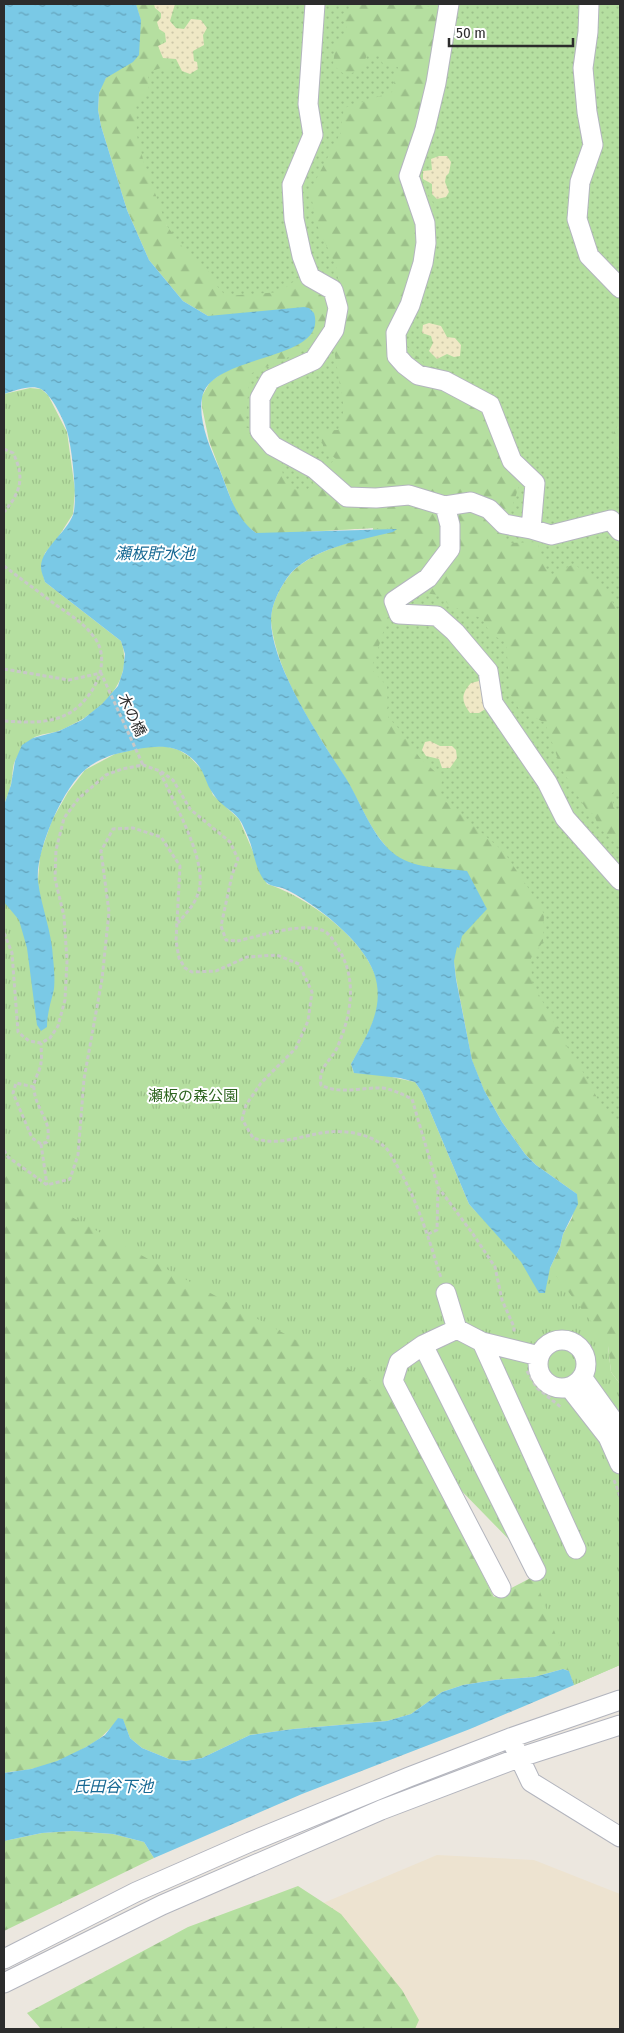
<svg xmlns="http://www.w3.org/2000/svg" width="624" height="2033" viewBox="0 0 624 2033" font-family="'Fira Sans Condensed','Noto Sans JP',sans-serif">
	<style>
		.education { fill: #ede3d0 }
		.grass { fill: url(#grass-dots) }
		.forest { fill: url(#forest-firs); fill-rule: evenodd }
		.sand { fill: url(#sand-dots) }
		.park { fill: url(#park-tufts) }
		.water { fill: url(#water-ripples) }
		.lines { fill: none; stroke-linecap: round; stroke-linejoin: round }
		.minor-casing { stroke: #b3b5be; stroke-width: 21 }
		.path { stroke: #c8c8c8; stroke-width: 3; stroke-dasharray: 4 2.5; stroke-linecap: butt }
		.minor { stroke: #fff; stroke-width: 19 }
		.labels { text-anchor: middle; stroke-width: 4; stroke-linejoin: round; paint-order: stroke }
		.street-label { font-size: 15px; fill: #2c2c2c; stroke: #fff }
		.park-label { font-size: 15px; fill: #2e6520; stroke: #fff }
		.water-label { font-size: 16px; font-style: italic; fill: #176994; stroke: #fff }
	</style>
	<defs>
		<pattern id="grass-dots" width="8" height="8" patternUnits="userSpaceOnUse" patternTransform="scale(1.25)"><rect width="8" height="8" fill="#b5dfa0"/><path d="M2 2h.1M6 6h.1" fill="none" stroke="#9cc08a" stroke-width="1.8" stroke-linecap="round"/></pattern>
		<pattern id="forest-firs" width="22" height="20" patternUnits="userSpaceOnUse" patternTransform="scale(1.25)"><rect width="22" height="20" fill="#b5dfa0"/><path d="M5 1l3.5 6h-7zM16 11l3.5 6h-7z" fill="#9cc08a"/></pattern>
		<pattern id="sand-dots" width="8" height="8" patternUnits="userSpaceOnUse" patternTransform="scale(1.25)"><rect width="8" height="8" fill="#efe8c5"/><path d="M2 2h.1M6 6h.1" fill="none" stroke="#cdc7a9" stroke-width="1.8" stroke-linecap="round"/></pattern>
		<pattern id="park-tufts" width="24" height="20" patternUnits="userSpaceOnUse" patternTransform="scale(1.25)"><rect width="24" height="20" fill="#b5dfa0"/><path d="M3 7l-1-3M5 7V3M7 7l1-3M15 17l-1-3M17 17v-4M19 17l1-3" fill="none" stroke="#9cc08a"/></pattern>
		<pattern id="water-ripples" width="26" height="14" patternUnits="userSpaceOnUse" patternTransform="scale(1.25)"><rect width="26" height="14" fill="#7ac9e6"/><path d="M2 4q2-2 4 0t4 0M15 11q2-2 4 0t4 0" fill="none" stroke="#64a3bb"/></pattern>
	</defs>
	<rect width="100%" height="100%" fill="#ece7df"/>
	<path class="education" d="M437 1855 534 1860 620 1894V2029H396L321 1904Z"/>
	<path class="grass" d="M136 4H620V1384L577 1194 553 1175 484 1090 472 1060 454 961 347 781 373 528 263 534 208 316 102 85 141 20Z"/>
	<path class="forest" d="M136 4H161L165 22 162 53 171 63V72L161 68 148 72 149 94 136 102 137 136 144 163 167 226 189 256 207 269 216 285 226 296 280 292 302 275 340 290 336 266 317 225 310 191 340 134 344 108 392 92 398 67 383 64 379 56 367 54 362 70 345 75 333 65 336 41 343 38 347 25 340 15 351 10 352 4H427L428 7 441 4 416 162 424 186 434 205V242L402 342 425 364 467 380 491 403 493 438 524 471 509 516 499 530 508 543 537 542 549 576 574 564 603 586 620 615V790L612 793 613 807 620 814V848L599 827 594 815 586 809 562 770 545 723 519 709 510 694 506 642 490 634 483 619 449 605 440 595 397 590C387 616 381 643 371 669L387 686 388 717 399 729 420 758 443 779 437 794 504 852 539 904 544 914 543 942 531 958 532 982 570 1052 583 1072 601 1105 620 1129V1384L611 1372 608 1346 385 1378 494 1597 608 1538 620 1665 574 1685 569 1671 563 1669 534 1677 495 1680 463 1685 442 1692 411 1714 387 1721 293 1729 250 1735 202 1758 186 1761 169 1759 142 1748 130 1738 123 1720C111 1724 106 1735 96 1741 77 1753 53 1765 31 1769 22 1771 13 1771 4 1773V902L5 903 38 880 550 1268 560 1247 563 1234 572 1218 577 1194 536 1165 525 1154 502 1122 484 1090 472 1060 456 978 454 961 457 947H460L462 936 481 917 467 872C445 868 418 868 398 856 373 840 362 805 347 781 319 735 277 678 271 622 270 607 279 589 288 577 310 548 364 539 397 529L373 528 263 534 256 533 248 527 237 515 209 441 202 407V396L210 382 225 371 313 331C316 316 317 315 304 307L208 316 183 301 149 260 127 210 101 126 98 110 99 93 102 85 106 78 124 67 141 20ZM332 338 344 409 338 430 319 431 324 449 336 459 322 470 308 489 296 490 283 475 277 438 245 427 250 374Z
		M620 421V465L612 436Z
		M72 1831 113 1834 144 1842 154 1858 4 1931V1841L42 1833Z
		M298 1886 341 1914 402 1990 419 2020 415 2029H41L27 2013 188 1927Z"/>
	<path class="sand" d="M154 4H175L170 21 176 28 184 29 191 19 201 20 207 28 203 35 204 45 193 51 194 61 197 62 198 69 190 74 182 71 176 59 163 58 158 46 166 42 165 33 159 29 157 22 161 18V13L155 8Z
		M439 156H447L451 162 449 173 446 176 445 182 449 192 446 197 437 199 432 194V184L423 179V171L432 170 431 159Z
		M429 323 441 326 447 337 455 338 461 345 460 356 454 357 447 354 437 359 429 351 433 343 431 336 422 333 423 325Z
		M479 681 487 688V708L479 713H470C461 701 461 694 471 683Z
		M430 741 440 746H452L456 750 457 758 450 768H442L439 759 426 756 422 750 425 742Z"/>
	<path class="park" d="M30 388 41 389 48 395 67 432 75 490 73 514 57 539 45 553 41 567 45 582 121 641C136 683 97 715 61 730 53 734 39 733 32 739 27 744 18 754 15 761 12 767 13 776 11 784 10 791 6 798 4 805V394Z
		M165 746 179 750 190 757 204 772 213 795 239 819 267 884C309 897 381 948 379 997 378 1019 362 1045 351 1064L354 1073 378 1074 415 1082 422 1092 469 1204 521 1262 539 1293 550 1268 597 1329 608 1346 611 1372 620 1384V1665L574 1685 528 1559 447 1476 398 1382 380 1386 26 1192 13 1181 4 1164V902L19 920 27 948 37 1025 47 1027V1014L54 987 53 955 38 880 40 855 52 820 68 792 85 770 115 754 146 747Z"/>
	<path class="water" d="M4 4H136L141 20 139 55 133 62 106 78 99 93 98 110 101 126 127 210 149 260 183 301 208 316 304 307 309 308 314 313C329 363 210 352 202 398 198 420 210 448 219 468 229 492 234 517 256 533L397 529 393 532C360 540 308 549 287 578 279 590 271 605 271 620 271 666 322 741 347 780 362 805 373 839 397 856 417 869 445 868 467 871L487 909 462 936 459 948 457 947 454 961 456 979 472 1060 484 1090 502 1122 525 1154 536 1165 577 1194 578 1204 563 1234 560 1247 550 1268 545 1293H539L521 1262 469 1204 422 1092 415 1082 400 1078 354 1073 351 1064C367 1035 386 1007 374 973 363 941 316 904 285 889 278 886 269 887 264 880 255 868 254 851 248 837 245 831 243 824 239 819 232 810 220 805 214 795 203 781 207 770 189 756 170 742 147 747 125 752 112 754 97 760 86 769 63 787 35 852 38 881 41 906 52 932 53 958 54 967 55 979 54 989 51 1002 47 1013 47 1027L41 1031 37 1025 27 948 19 920 4 902V805L11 785 15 761 22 745 33 738 59 731 82 720 102 704 118 686 123 671 125 654 121 641 45 582C44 578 41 572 41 567 41 549 66 533 73 515 78 501 72 447 67 431 64 420 51 394 41 389 31 384 14 391 4 394Z
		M563 1669 569 1671 574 1685 470 1729 302 1794 154 1858 144 1842 113 1834 72 1831 42 1833 4 1841V1773L31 1769 57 1761 86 1747 105 1735 118 1718 123 1719 130 1738 142 1748 169 1759 186 1761 202 1758 250 1735 293 1729 387 1721 411 1714 442 1692 463 1685 495 1680 534 1677Z"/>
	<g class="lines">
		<g class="minor-casing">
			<path id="minor" d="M315 4 308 104 313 135 292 185 294 219 302 256 310 277 333 290 338 308 334 330 314 360 270 380 260 398V431L273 446 315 469 347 497 376 498 409 495 445 506 471 502 489 509 504 524 531 529 535 483 512 461 490 405 445 381 418 375 405 365 397 356 396 333 410 305 423 263 426 243 425 223 409 176 425 129 436 83 449 4
				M589 4 588 32 583 68 587 112 593 145 580 182 577 219 589 256 620 288
				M445 506 450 525V549L428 578 394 601 399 614 437 616 455 632 488 671 493 703 547 782 565 818 620 880
				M531 529 551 535 611 520 620 531
				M446 1293 457 1329 482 1342 539 1356
				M457 1329 423 1345 399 1362 393 1381 501 1588
				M538 1364a24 24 0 1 1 48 0a24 24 0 1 1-48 0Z
				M482 1342 576 1549
				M423 1345 536 1571
				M582 1377 620 1430
				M569 1387 608 1437 620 1464
				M514 1746 531 1782 620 1837
				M4 1959 136 1892 250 1842 409 1777 510 1738 620 1700
				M4 1983 162 1905 381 1810 518 1758 620 1725"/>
		</g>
		<path class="path" d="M4 449 13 453C25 477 21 492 4 512
			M4 566C21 579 39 592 56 605 70 615 84 623 94 637 115 664 89 707 61 717 42 724 23 722 4 721
			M4 669 69 680 101 673 143 765
			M160 772C173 801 203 853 200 884 199 900 188 911 178 923
			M4 933 12 953 18 1032 29 1041 41 1043 50 1038 58 1026 65 1000 67 961 64 916 55 879 56 850 64 818 79 798 106 775 122 769 143 765 160 771 173 780 190 809 230 842 238 859 232 875 221 926 226 940 237 941C257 937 310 919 327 933 333 938 338 948 342 955 357 985 350 1018 337 1048 330 1062 318 1067 321 1085 340 1095 363 1087 383 1088 394 1090 402 1094 412 1099L438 1187 473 1234 495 1267 502 1300 514 1327V1333
			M34 1087 16 1083 13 1093 32 1138 41 1144 47 1142C53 1121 36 1111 34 1089 33 1080 40 1072 41 1063 42 1057 41 1049 41 1043
			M41 1144 47 1185
			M4 1150 8 1157 47 1185 70 1179 78 1155 84 1079 102 979 109 912 101 851 113 829 133 828 161 837 180 866 176 941 179 958 185 968 192 972 216 971 247 957 277 955 299 964 312 992 308 1021 296 1048 261 1083 246 1105 242 1119 253 1138C279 1147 302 1135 328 1132 347 1130 371 1134 386 1148 390 1152 393 1159 396 1164 417 1199 429 1239 441 1278
			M428 1234 437 1230 438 1188
			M527 1371 537 1388 562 1408
			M614 1480 620 1496"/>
		<use href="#minor" class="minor"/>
	</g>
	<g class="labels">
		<g class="street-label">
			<text transform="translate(132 715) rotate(65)" y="5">木の橋</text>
		</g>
		<g class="park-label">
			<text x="193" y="1101">瀬板の森公園</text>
		</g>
		<g class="water-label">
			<text x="155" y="559">瀬板貯水池</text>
			<text x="113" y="1792">氏田谷下池</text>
		</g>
	</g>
	<rect width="624" height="2033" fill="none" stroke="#2c2c2c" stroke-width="10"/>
	<path d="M449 38v8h124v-8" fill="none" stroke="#2c2c2c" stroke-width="2.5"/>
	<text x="456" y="38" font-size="15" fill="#2c2c2c" stroke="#ffffff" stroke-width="4" paint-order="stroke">50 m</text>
</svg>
